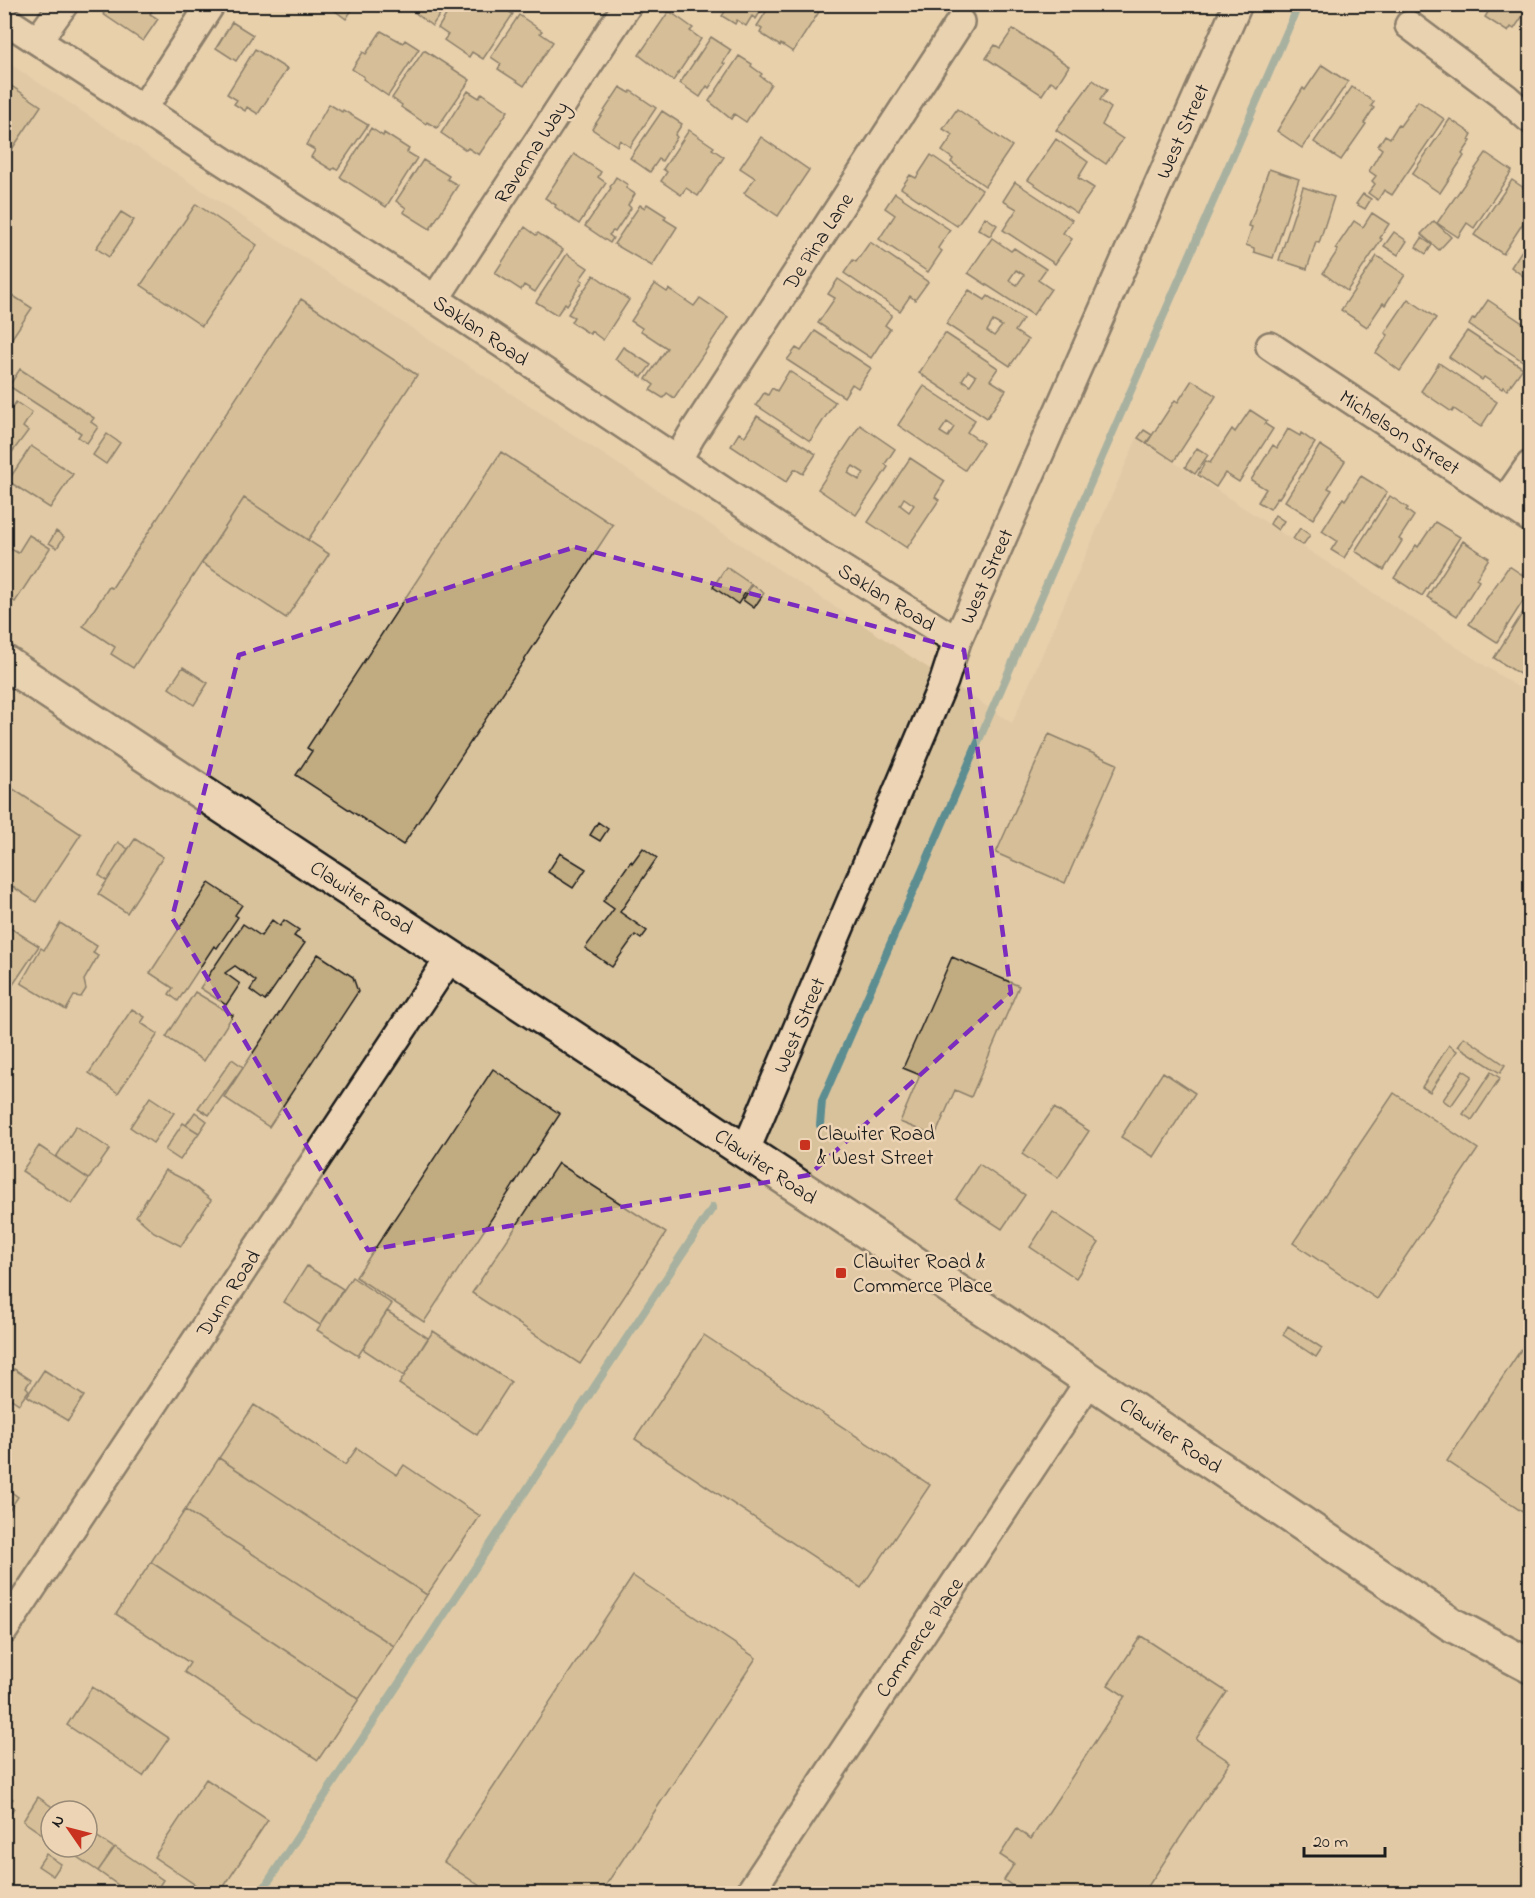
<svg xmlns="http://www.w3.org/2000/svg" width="1535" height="1898" viewBox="0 0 1535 1898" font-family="'Indie Flower',sans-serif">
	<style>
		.built { fill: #d8c29c; fill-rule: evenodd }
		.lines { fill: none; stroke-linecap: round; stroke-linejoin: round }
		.stream { stroke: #5c8d91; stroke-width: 8 }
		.building { fill: #c1ab80; stroke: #1c1c1c; stroke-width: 1.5; fill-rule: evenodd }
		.street-casing { stroke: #1c1c1c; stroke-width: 32 }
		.secondary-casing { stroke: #1c1c1c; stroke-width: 38 }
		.street { stroke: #ecd4b4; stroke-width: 27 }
		.secondary { stroke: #ecd4b4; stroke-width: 33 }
		.marked { fill: none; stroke: #7b2cbf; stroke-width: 4.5; stroke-dasharray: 12 8; stroke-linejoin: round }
		.poi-dot { fill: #c8321e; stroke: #ecd4b4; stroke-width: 2 }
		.labels { text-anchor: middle; stroke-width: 5; stroke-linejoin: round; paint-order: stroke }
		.street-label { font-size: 21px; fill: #1c1c1c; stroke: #ecd4b4 }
		.poi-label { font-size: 21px; fill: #1c1c1c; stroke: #ecd4b4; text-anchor: start }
	</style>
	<rect width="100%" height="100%" fill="#e8d0ac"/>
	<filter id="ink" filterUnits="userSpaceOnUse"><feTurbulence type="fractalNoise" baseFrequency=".0167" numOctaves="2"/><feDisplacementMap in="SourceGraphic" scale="12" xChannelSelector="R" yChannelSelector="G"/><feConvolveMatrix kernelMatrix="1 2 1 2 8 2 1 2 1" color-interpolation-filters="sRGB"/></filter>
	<g filter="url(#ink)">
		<path class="built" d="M4 60 1012 723 1137 438 1530 695V1893H5ZM51 1811H87V1847H51Z"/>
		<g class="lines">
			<path class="stream" d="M820 1125 822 1101 1299 4
				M260 1894 713 1207"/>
		</g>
		<path class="building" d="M109 4H156L150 14 158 19 143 41 103 14Z
			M326 4H356L346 19Z
			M404 4H447L432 26Z
			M453 4H502V8L513 14 483 59 472 52 469 57 444 40 448 35 438 28Z
			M564 4H576L573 10Z
			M730 4H765L756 19 752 16 746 26 737 20 735 24 722 16Z
			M771 4H807L819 12 793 52 781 44 780 46 760 33 762 29 757 26Z
			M1493 4H1530V10L1527 16 1524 14 1514 29 1511 27 1508 32 1485 17Z
			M669 11 693 28 690 31 701 39 673 81 639 55Z
			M519 15 542 31 540 33 553 42 524 86 498 69 501 64 491 57Z
			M232 22 253 35 236 61 216 48Z
			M1013 29 1069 66 1057 85 1051 81 1042 95 986 58 995 45 1000 48Z
			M381 31 403 43 405 40 419 49 388 96 363 79 364 77 352 69 363 52 366 54Z
			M711 37 731 50 723 63 725 64 709 88 707 86 700 97 680 83Z
			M255 49 287 69 258 114 247 107 245 111 234 104 237 100 227 94Z
			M424 50 470 80 437 128 427 122 426 124 401 107 402 105 392 98Z
			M739 56 752 64 751 66 762 74 760 76 771 84 746 122 734 114 731 119 709 101Z
			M1322 65 1348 82 1302 148 1277 131 1303 88 1305 90Z
			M1093 80 1107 90 1100 100 1111 108 1102 125 1123 139 1106 164 1056 130Z
			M4 81 41 106 4 161Z
			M620 87 630 93 631 91 656 108 630 147 620 140 617 146 592 129Z
			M1352 87 1374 102 1371 106 1374 108 1364 123 1366 124 1341 160 1314 142Z
			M468 91 479 98 482 93 508 111 479 155 468 148 466 150 441 133Z
			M1418 101 1444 119 1392 195 1384 190 1378 200 1368 193 1375 184 1372 181 1376 176 1369 171 1382 149 1378 146 1385 135 1390 138 1398 125 1400 126Z
			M329 104 342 112 343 110 368 125 337 170 334 168 332 170 311 157 315 150 306 145Z
			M957 109 1012 146 985 186 951 162 953 159 942 151 953 135 943 129Z
			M662 111 682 124 675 135 677 137 662 161 659 159 650 172 630 158Z
			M1450 119 1472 134 1469 140 1471 141 1462 154 1464 156 1440 193 1412 174Z
			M371 128 383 136 384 133 409 149 407 152 417 158 386 207 340 177Z
			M689 130 714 147 712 149 724 157 698 196 686 188 681 195 661 181 667 172 663 169Z
			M761 137 809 170 778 216 744 193 755 178 740 168Z
			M1056 139 1088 162 1078 178 1094 188 1077 213 1028 180Z
			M1486 153 1512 171 1474 228 1467 223 1458 237 1437 223Z
			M574 154 601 172 598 177 606 183 579 224 555 207 556 205 545 198Z
			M931 155 982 190 957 226 901 188 910 175 916 178Z
			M423 160 449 176 447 179 458 185 430 229 403 212 406 208 396 201Z
			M1269 169 1299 179 1273 258 1254 252V248L1246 245 1252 227 1249 226Z
			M616 177 628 185 626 188 635 194 628 205 631 208 615 232 613 231 609 235 613 238 610 243 585 226 611 188 610 187Z
			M1512 180 1530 192V208L1523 218 1525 220 1503 254 1474 235Z
			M1015 182 1072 220 1063 233 1072 239 1055 264 1003 230 1017 209 1003 201Z
			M1303 187 1334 197 1319 243 1316 242 1307 269 1279 260Z
			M895 193 950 230 938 248 942 251 928 272 879 239 895 215 885 208Z
			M1363 194 1371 199 1365 209 1356 204Z
			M196 204 257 245 202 326 141 285Z
			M647 204 666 216 664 219 677 227 652 266 614 244 640 205 645 208Z
			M121 212 134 220 109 257 96 248Z
			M1372 213 1389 224 1380 238 1382 239 1347 291 1323 273 1338 250 1335 249 1354 221 1363 227Z
			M985 217 997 225 990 236 978 229Z
			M1434 221 1451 237 1439 250 1421 234Z
			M525 227 536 235 538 233 563 250 535 292 524 285 521 290 495 273Z
			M1394 232 1407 241 1398 255 1384 246Z
			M992 238 1011 251 1014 248 1046 269 1038 280 1051 289 1033 315 968 273ZM1016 270 1024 275 1017 285 1009 280Z
			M1422 238 1432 245 1426 254 1416 247Z
			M1530 238V281L1511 267Z
			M870 242 928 282 915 300 910 296 900 311 844 273 853 260 856 262Z
			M567 254 588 268 580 279 583 281 567 305 565 303 557 315 536 302Z
			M1377 256 1405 275 1385 305 1383 303 1367 327 1341 310Z
			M594 275 629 300 603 340 591 331 590 334 571 322 574 317 568 314Z
			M838 279 892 315 885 325 890 329 871 358 818 323 835 298 828 294Z
			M655 284 667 292 669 289 694 306 700 298 728 317 674 398 667 393 663 398 650 390 654 385 646 379 667 348 641 331 642 328 631 321Z
			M4 290 32 308 4 350Z
			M969 290 985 300 988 296 1023 319 1015 331 1028 340 1010 366 946 324ZM993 321 1002 326 994 336 987 331Z
			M301 299 417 375 308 540 244 498 133 668 111 654 115 647 83 626 109 587 112 588Z
			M1408 299 1436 318 1400 371 1376 353 1388 335 1385 333Z
			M1488 300 1530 328V358L1527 364 1469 325 1473 318 1475 319Z
			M815 331 871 368 858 388 852 384 844 397 787 360 796 348 801 351Z
			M1467 331 1523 368 1507 390 1503 387 1502 389 1484 377 1482 380 1449 357Z
			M945 333 998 368 990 380 1006 390 987 418 919 373ZM968 371 976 376 970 385 962 380Z
			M623 347 651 365 642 377 615 359Z
			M1439 363 1497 402 1481 427 1454 409 1452 412 1421 391Z
			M20 369 94 418 91 422 98 427 87 443 78 437 81 433 9 386Z
			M789 371 835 402 810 441 756 405 764 393 768 395 772 388 777 391Z
			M1192 380 1216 396 1174 461 1147 443 1175 400 1178 402Z
			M924 386 975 420 967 432 983 443 965 470 898 425ZM947 422 954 427 948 437 940 432Z
			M16 402 32 413 23 427 28 431 4 463V403L12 408Z
			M1250 410 1267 421 1265 424 1273 429 1239 482 1225 473 1216 487 1198 475 1206 461 1210 463 1232 429 1235 432Z
			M757 416 816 454 803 474 795 469 786 482 731 446 739 433 745 436Z
			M860 425 895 449 885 464 888 467 856 515 818 489ZM853 466 864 473 859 480 848 473Z
			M1288 429 1300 436 1301 433 1315 443 1279 498 1278 497 1270 509 1258 502 1266 489 1251 480 1273 445 1277 448Z
			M1144 430 1152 435 1146 443 1138 438Z
			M107 434 120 443 106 464 93 455Z
			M1320 445 1345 461 1328 488 1332 490 1313 519 1285 501Z
			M31 446 73 474 50 508 8 481Z
			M1197 448 1208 455 1195 474 1185 467Z
			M501 452 613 525 403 845 296 775 312 751 307 748Z
			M910 458 945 481 935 497 939 500 907 548 868 522ZM904 498 914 505 909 512 900 505Z
			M1361 476 1387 492 1344 558 1331 550 1337 541 1322 531 1343 498 1345 500Z
			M1390 496 1408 508 1406 510 1414 516 1399 539 1402 541 1384 570 1355 551Z
			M244 498 329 554 286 618 202 563Z
			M1275 515 1284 521 1278 530 1270 524Z
			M1435 522 1460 537 1422 596 1394 578 1416 545 1418 547Z
			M1300 528 1310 535 1303 545 1293 539Z
			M56 531 64 537 57 548 49 543Z
			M29 535 50 548 15 602 4 595V545L18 553Z
			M1463 541 1489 558 1476 579 1479 581 1457 616 1427 597Z
			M1509 566 1530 580V590L1497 642 1469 624Z
			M726 567 751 584 738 604 713 587Z
			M752 585 764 593 754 608 743 600Z
			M1530 601V660L1521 675 1494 658Z
			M183 667 208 683 194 705 169 688Z
			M1049 734 1117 764 1065 883 996 853Z
			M4 783 81 834 36 902 4 881Z
			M598 822 608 829 600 841 590 835Z
			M135 839 163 857 127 913 98 894Z
			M118 842 128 849 107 881 99 875Z
			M643 848 657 858 620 912 647 931 641 939 635 935 612 967 585 948 614 909 603 901 631 861 632 863Z
			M560 853 586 869 573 888 548 872Z
			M209 883 242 905 235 915 238 917 217 948 214 946 178 1001 169 994 173 988 150 973Z
			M272 920 280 926 284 920 299 930 294 936 305 943 265 1001 250 990 256 981 235 966 225 973 240 984 226 1005 200 988 243 924 261 936Z
			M60 923 97 946 93 953 98 956 84 980 86 989 81 997 74 996 66 1010 21 983 41 948 44 950Z
			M4 924 39 946 4 998Z
			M318 954 353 977 358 992 269 1127 224 1097Z
			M952 957 1019 986 971 1097 955 1090 935 1136 900 1122 920 1075 903 1068Z
			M195 992 233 1015 204 1061 166 1037Z
			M132 1009 145 1017 141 1023 158 1034 118 1093 89 1073Z
			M1464 1037 1505 1065 1500 1073 1458 1046Z
			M1449 1045 1457 1051 1430 1092 1422 1087Z
			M232 1059 243 1067 209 1115 198 1108Z
			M493 1069 560 1114 424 1322 356 1277Z
			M1463 1070 1472 1076 1451 1106 1443 1100Z
			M1163 1072 1195 1093 1154 1157 1121 1137Z
			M1491 1072 1500 1078 1472 1120 1463 1114Z
			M1394 1093 1478 1149 1377 1299 1293 1243Z
			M150 1097 174 1113 153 1143 130 1127Z
			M1054 1108 1089 1131 1058 1178 1022 1154Z
			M195 1112 207 1121 199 1133 186 1125Z
			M183 1123 199 1133 180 1160 165 1150Z
			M76 1126 110 1149 89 1179 56 1157Z
			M39 1146 89 1179 72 1204 22 1171Z
			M558 1163 666 1233 580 1364 472 1293Z
			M979 1164 1025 1195 1002 1229 956 1199Z
			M165 1170 187 1181 211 1200 181 1246 154 1232 136 1216Z
			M1053 1212 1099 1243 1076 1278 1030 1247Z
			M307 1266 343 1289 320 1325 284 1302Z
			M352 1277 392 1304 358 1356 317 1330Z
			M387 1311 428 1338 404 1376 363 1349Z
			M1288 1326 1322 1348 1316 1357 1283 1335Z
			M433 1331 511 1382 477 1435 399 1384Z
			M704 1335 930 1485 861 1588 635 1439Z
			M1530 1336V1517L1447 1461Z
			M14 1369 31 1380 26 1387 29 1390 19 1404 4 1394V1370L11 1374Z
			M44 1370 84 1396 68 1421 27 1396Z
			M254 1405 345 1465 357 1448 397 1475 404 1465 480 1516 427 1595 219 1458Z
			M219 1458 427 1595 394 1646 185 1510Z
			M10 1491 18 1497 4 1517V1500Z
			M185 1510 394 1646 359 1699 151 1562Z
			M151 1562 359 1699 318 1760 184 1672 190 1663 116 1614Z
			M633 1576 756 1658 600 1894H492L444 1862Z
			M1141 1636 1227 1692 1196 1739 1230 1762 1143 1894H1024L1004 1880 1014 1864 1000 1855 1017 1829 1031 1839 1125 1696 1108 1685Z
			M92 1687 169 1738 143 1776 67 1725Z
			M206 1779 268 1820 219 1894H209L154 1857Z
			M4 1794 13 1799 9 1804 14 1808 4 1823Z
			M38 1797 58 1811H51V1840L23 1821Z
			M87 1830 114 1848 98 1871 65 1849 67 1847H87Z
			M115 1847 163 1880 154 1894H131L98 1871Z
			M46 1854 61 1864 53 1876 38 1866Z"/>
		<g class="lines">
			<g class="street-casing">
				<path id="street" d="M4 19 435 299 821 556 957 641
					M1409 25 1505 97 1530 119
					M38 40 64 4
					M143 109 211 4
					M435 299 628 4
					M1270 346 1530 518
					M677 461 691 436 960 22
					M1505 501 1530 465
					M745 1152 944 681 957 641 1238 4
					M4 1630 451 956
					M749 1894 1090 1380"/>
			</g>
			<g class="secondary-casing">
				<path id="secondary" d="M4 662 999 1319 1451 1624 1530 1666"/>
			</g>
			<use href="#street" class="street"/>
			<use href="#secondary" class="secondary"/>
		</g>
	</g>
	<path d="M0 0H1535V1898H0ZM575 547 964 650 1011 993 809 1175 368 1250 172 918 239 655Z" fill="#e8d0ac" fill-opacity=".55" fill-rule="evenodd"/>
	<path class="marked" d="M575 547 964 650 1011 993 809 1175 368 1250 172 918 239 655Z"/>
	<g class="poi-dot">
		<rect x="799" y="1139" width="12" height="12" rx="3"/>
		<rect x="835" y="1267" width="12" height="12" rx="3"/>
	</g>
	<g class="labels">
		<g class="street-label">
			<text transform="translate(1182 131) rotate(-66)" y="7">West Street</text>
			<text transform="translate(531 152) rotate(-57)" y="7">Ravenna Way</text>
			<text transform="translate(818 241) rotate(-57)" y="7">De Pina Lane</text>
			<text transform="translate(481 330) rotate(34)" y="7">Saklan Road</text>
			<text transform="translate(1400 432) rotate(33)" y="7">Michelson Street</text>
			<text transform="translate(986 576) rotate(-66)" y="7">West Street</text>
			<text transform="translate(887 597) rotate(32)" y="7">Saklan Road</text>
			<text transform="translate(362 897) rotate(33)" y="7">Clawiter Road</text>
			<text transform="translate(799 1025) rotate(-67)" y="7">West Street</text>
			<text transform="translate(766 1166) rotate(34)" y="7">Clawiter Road</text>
			<text transform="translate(228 1293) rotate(-57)" y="7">Dunn Road</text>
			<text transform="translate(1171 1435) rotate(34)" y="7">Clawiter Road</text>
			<text transform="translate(919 1637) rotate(-56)" y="7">Commerce Place</text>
		</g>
		<g class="poi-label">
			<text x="817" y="1140">Clawiter Road<tspan x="817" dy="24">&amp; West Street</tspan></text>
			<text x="853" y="1268">Clawiter Road &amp;<tspan x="853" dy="24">Commerce Place</tspan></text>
		</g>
	</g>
	<rect width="1535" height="1898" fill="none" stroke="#ecd4b4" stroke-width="24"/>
	<rect x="12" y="12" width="1511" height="1874" fill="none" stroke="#1c1c1c" stroke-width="2" filter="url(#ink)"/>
	<g transform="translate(69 1829) rotate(305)"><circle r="28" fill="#ecd4b4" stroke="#998a77" stroke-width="1.5"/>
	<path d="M0-4.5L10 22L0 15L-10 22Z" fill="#c8321e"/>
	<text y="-9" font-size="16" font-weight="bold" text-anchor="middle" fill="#1c1c1c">N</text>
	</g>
	<path d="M1304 1847v9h81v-9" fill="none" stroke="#1c1c1c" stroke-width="3"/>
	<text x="1313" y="1847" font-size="18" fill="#1c1c1c" stroke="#ecd4b4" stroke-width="4.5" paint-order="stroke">20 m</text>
</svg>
